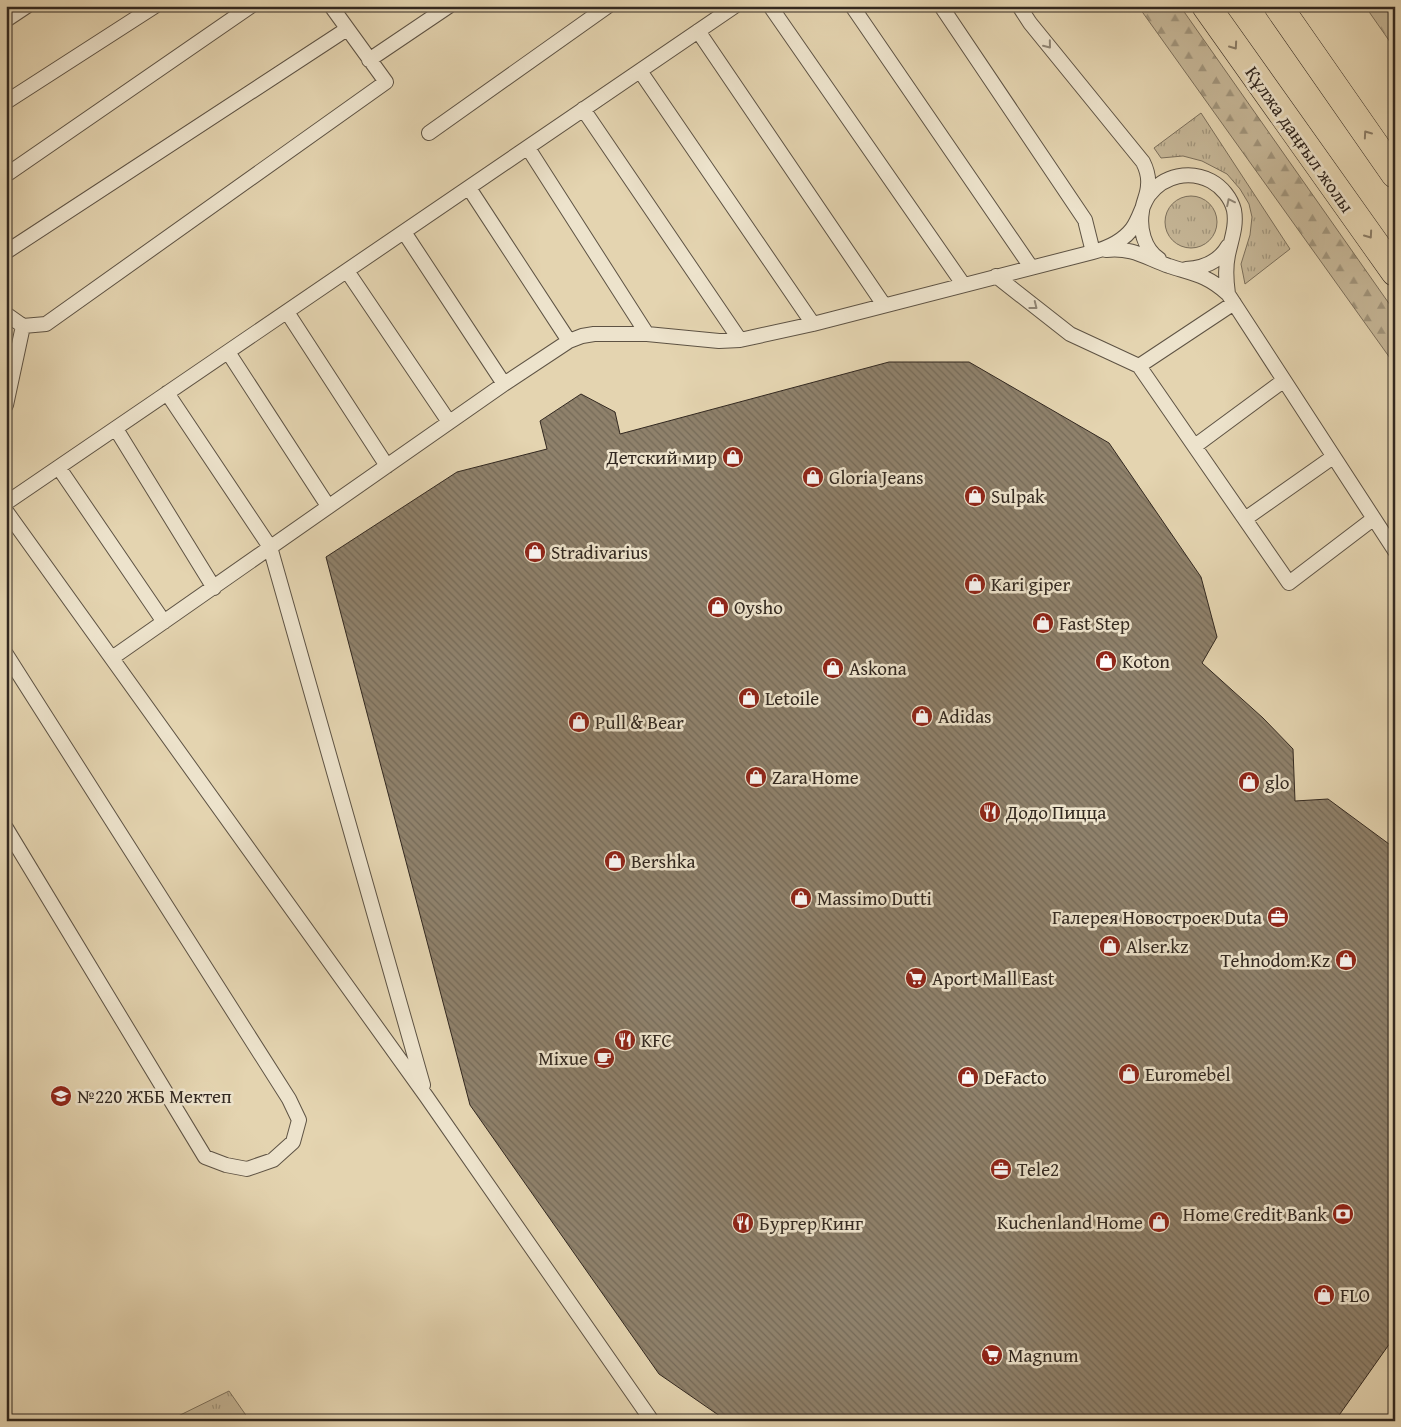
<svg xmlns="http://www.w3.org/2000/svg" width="1401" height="1427" viewBox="0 0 1401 1427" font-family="'Gentium Book Plus',serif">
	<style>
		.grass { fill: url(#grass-tufts); stroke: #7c705c }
		.forest { fill: url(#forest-firs); stroke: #7c705c }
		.building { fill: url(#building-back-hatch); stroke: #322820 }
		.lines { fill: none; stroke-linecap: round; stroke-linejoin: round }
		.service-casing { stroke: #5e5344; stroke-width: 16 }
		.primary-casing { stroke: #322820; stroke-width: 29 }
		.service { stroke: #ede3cc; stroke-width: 14 }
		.primary { stroke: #e4d4b0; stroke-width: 28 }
		.oneway { stroke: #908676 }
		.oneway2 { stroke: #8b7e68 }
		.labels { text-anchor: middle; stroke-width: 5; stroke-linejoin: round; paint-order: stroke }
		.street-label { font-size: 19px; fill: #322820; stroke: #ede3cc }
		.poi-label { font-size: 19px; fill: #322820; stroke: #ede3cc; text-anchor: start }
	</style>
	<defs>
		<pattern id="grass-tufts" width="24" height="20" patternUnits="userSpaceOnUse" patternTransform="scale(1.25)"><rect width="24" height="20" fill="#c6b798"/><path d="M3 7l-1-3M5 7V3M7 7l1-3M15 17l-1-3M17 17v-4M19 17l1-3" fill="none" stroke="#a1957c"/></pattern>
		<pattern id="forest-firs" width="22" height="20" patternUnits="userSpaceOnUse" patternTransform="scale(1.25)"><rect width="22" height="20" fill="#c6b798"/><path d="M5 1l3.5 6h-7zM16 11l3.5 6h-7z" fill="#a1957c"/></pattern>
		<pattern id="building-back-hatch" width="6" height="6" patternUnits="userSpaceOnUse" patternTransform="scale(1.25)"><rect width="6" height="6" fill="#8f816b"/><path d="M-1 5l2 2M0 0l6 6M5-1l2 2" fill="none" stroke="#756a58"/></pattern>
	</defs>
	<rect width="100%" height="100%" fill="#e4d4b0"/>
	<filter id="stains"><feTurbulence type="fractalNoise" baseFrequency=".004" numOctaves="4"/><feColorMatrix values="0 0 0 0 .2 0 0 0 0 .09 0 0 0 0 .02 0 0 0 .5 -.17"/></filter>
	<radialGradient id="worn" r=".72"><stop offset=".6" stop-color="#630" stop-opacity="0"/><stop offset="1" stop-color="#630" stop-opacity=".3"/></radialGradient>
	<path class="grass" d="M1201 113 1290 249 1245 284 1241 264 1250 235 1252 217 1249 204 1240 189 1227 174 1202 161 1183 156 1161 158 1154 148Z
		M1165 222a26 26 0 1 1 52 0a26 26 0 1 1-52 0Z
		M229 1391 250 1421H168Z"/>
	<path class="forest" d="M1138 6H1180L1395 312V365Z
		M1365 6H1395V49Z"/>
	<path class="building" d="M889 362H969L1109 443 1201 577 1217 637 1202 663 1263 718 1293 749 1295 801 1328 799 1389 844 1395 852V1336L1335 1421H727L659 1374 470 1105 326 557 457 472 547 449 540 421 581 394 615 412 620 434Z"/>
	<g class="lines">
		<g class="service-casing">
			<path id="service" d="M770 6 963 284
				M852 6 1031 267
				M941 6 1085 220 1093 252
				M1019 6 1030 23 1143 162C1147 170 1149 176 1148 185 1148 194 1143 202 1142 211 1139 228 1144 249 1159 259
				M6 20 27 6
				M698 31 884 305
				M369 60 449 6
				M640 71 813 324
				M6 102 155 6
				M583 109 740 340
				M429 133 608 6
				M528 148 647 334
				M6 175 251 6
				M469 188 569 341
				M404 232 504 384
				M1106 250C1133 247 1146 258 1169 266 1194 274 1207 275 1228 294L1395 551
				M6 252 347 29
				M1186 269C1204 268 1219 262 1228 246
				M347 271 449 422
				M996 276 1070 334 1139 366 1289 583 1373 519
				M287 312 387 466
				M6 314 23 326 46 324 386 82 331 6
				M228 352 328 506
				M1139 366 1234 303
				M167 393 270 547 423 1085
				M6 405 23 326
				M116 429 214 588
				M1195 446 1283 381
				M59 468 164 622
				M6 503 735 6
				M6 511 426 1096 652 1421
				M1245 519 1333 457
				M6 654 289 1099 299 1120 293 1142 273 1160 247 1169 226 1165 205 1157 6 828
				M112 658 504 384 569 341 582 336 594 334H647L719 341 740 340 813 324 1093 252C1108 248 1122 242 1132 229 1140 218 1142 205 1149 195 1164 175 1190 170 1211 181 1222 187 1231 198 1234 210 1237 226 1231 240 1228 255 1225 269 1226 280 1228 294"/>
		</g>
		<g class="primary-casing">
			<path id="primary" d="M1206 6 1395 272
				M1278 6 1395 174"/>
		</g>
		<use href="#service" class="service"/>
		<use href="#primary" class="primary"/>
	</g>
	<defs><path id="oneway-chevron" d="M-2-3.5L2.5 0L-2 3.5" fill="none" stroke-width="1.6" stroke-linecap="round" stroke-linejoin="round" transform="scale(1.25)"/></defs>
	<g class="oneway">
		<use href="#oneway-chevron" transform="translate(1048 45) rotate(51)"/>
		<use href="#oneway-chevron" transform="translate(1230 202) rotate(-116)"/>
		<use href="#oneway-chevron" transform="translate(1034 306) rotate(38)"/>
	</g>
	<g class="oneway2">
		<use href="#oneway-chevron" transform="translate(1234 46) rotate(55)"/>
		<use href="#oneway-chevron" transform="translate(1367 134) rotate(-125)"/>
		<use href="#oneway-chevron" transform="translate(1369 235) rotate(55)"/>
	</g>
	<defs>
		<g id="shop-disc" transform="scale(1.125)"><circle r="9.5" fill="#8f2418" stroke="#ede3cc"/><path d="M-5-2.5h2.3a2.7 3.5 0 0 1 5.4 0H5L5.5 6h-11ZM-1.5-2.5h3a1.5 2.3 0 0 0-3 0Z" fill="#fff"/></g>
		<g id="restaurant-disc" transform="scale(1.125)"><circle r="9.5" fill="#8f2418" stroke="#ede3cc"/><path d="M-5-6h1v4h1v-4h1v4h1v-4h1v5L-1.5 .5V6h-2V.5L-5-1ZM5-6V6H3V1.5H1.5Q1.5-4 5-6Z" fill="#fff"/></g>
		<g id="office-disc" transform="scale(1.125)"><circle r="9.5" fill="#8f2418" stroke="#ede3cc"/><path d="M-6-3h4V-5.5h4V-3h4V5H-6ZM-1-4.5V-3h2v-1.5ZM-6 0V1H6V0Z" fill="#fff"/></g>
		<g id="supermarket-disc" transform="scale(1.125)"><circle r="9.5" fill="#8f2418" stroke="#ede3cc"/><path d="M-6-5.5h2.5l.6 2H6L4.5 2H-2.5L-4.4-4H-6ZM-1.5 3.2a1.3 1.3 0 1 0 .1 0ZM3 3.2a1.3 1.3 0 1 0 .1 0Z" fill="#fff"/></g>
		<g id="cafe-disc" transform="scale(1.125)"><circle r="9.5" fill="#8f2418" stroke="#ede3cc"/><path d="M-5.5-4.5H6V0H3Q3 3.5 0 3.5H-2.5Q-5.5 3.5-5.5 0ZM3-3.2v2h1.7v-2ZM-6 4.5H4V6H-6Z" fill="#fff"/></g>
		<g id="school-disc" transform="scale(1.125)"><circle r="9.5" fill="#8f2418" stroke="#ede3cc"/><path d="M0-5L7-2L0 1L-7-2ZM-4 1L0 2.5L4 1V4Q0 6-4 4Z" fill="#fff"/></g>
		<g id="bank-disc" transform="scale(1.125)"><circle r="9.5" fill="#8f2418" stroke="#ede3cc"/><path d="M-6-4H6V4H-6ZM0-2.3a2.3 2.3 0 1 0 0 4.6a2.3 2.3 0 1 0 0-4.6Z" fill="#fff"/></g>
	</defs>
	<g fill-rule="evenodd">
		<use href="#shop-disc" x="733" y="457"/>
		<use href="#shop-disc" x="813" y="477"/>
		<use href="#shop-disc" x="975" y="496"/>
		<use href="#shop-disc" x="535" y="552"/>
		<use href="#shop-disc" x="975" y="584"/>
		<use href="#shop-disc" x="718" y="607"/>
		<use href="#shop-disc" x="1043" y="623"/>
		<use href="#shop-disc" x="1106" y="661"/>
		<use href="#shop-disc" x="833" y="668"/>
		<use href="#shop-disc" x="749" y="698"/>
		<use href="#shop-disc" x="922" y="716"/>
		<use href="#shop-disc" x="579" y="722"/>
		<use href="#shop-disc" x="756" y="777"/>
		<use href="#shop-disc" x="1249" y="782"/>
		<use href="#restaurant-disc" x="990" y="812"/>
		<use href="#shop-disc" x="615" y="861"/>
		<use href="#shop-disc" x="801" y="898"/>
		<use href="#office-disc" x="1278" y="917"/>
		<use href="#shop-disc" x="1110" y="946"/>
		<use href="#shop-disc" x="1346" y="960"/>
		<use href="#supermarket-disc" x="916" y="978"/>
		<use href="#restaurant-disc" x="625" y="1040"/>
		<use href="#cafe-disc" x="604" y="1058"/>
		<use href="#shop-disc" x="1129" y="1074"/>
		<use href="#shop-disc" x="968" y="1077"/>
		<use href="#school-disc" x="61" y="1096"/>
		<use href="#office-disc" x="1001" y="1169"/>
		<use href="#bank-disc" x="1343" y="1214"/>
		<use href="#shop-disc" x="1159" y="1222"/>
		<use href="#restaurant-disc" x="743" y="1223"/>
		<use href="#shop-disc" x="1324" y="1295"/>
		<use href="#supermarket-disc" x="992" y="1355"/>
	</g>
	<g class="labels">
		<g class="street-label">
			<text transform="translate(1300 139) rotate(55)" y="7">Құлжа даңғыл жолы</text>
		</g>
		<g class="poi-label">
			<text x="717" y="464" text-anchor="end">Детский мир</text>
			<text x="829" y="484">Gloria Jeans</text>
			<text x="991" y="503">Sulpak</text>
			<text x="551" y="559">Stradivarius</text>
			<text x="991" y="591">Kari giper</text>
			<text x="734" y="614">Oysho</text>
			<text x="1059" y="630">Fast Step</text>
			<text x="1122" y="668">Koton</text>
			<text x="849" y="675">Askona</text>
			<text x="765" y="705">Letoile</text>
			<text x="938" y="723">Adidas</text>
			<text x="595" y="729">Pull &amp; Bear</text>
			<text x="772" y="784">Zara Home</text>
			<text x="1265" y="789">glo</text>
			<text x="1006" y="819">Додо Пицца</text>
			<text x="631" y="868">Bershka</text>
			<text x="817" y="905">Massimo Dutti</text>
			<text x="1262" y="924" text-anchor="end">Галерея Новостроек Duta</text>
			<text x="1126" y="953">Alser.kz</text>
			<text x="1330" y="967" text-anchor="end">Tehnodom.Kz</text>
			<text x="932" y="985">Aport Mall East</text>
			<text x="641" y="1047">KFC</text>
			<text x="588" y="1065" text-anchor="end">Mixue</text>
			<text x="1145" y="1081">Euromebel</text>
			<text x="984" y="1084">DeFacto</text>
			<text x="77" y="1103">№220 ЖББ Мектеп</text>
			<text x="1017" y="1176">Tele2</text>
			<text x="1327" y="1221" text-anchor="end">Home Credit Bank</text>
			<text x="1143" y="1229" text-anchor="end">Kuchenland Home</text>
			<text x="759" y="1230">Бургер Кинг</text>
			<text x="1340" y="1302">FLO</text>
			<text x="1008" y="1362">Magnum</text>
		</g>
	</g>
	<rect width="1401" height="1427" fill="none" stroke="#e4d4b0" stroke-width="25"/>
	<rect x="8" y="8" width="1386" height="1412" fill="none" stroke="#322820" stroke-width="2.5"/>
	<rect x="12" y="12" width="1376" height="1402" fill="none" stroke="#322820"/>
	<rect width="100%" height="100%" filter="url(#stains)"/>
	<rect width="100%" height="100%" fill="url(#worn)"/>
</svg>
